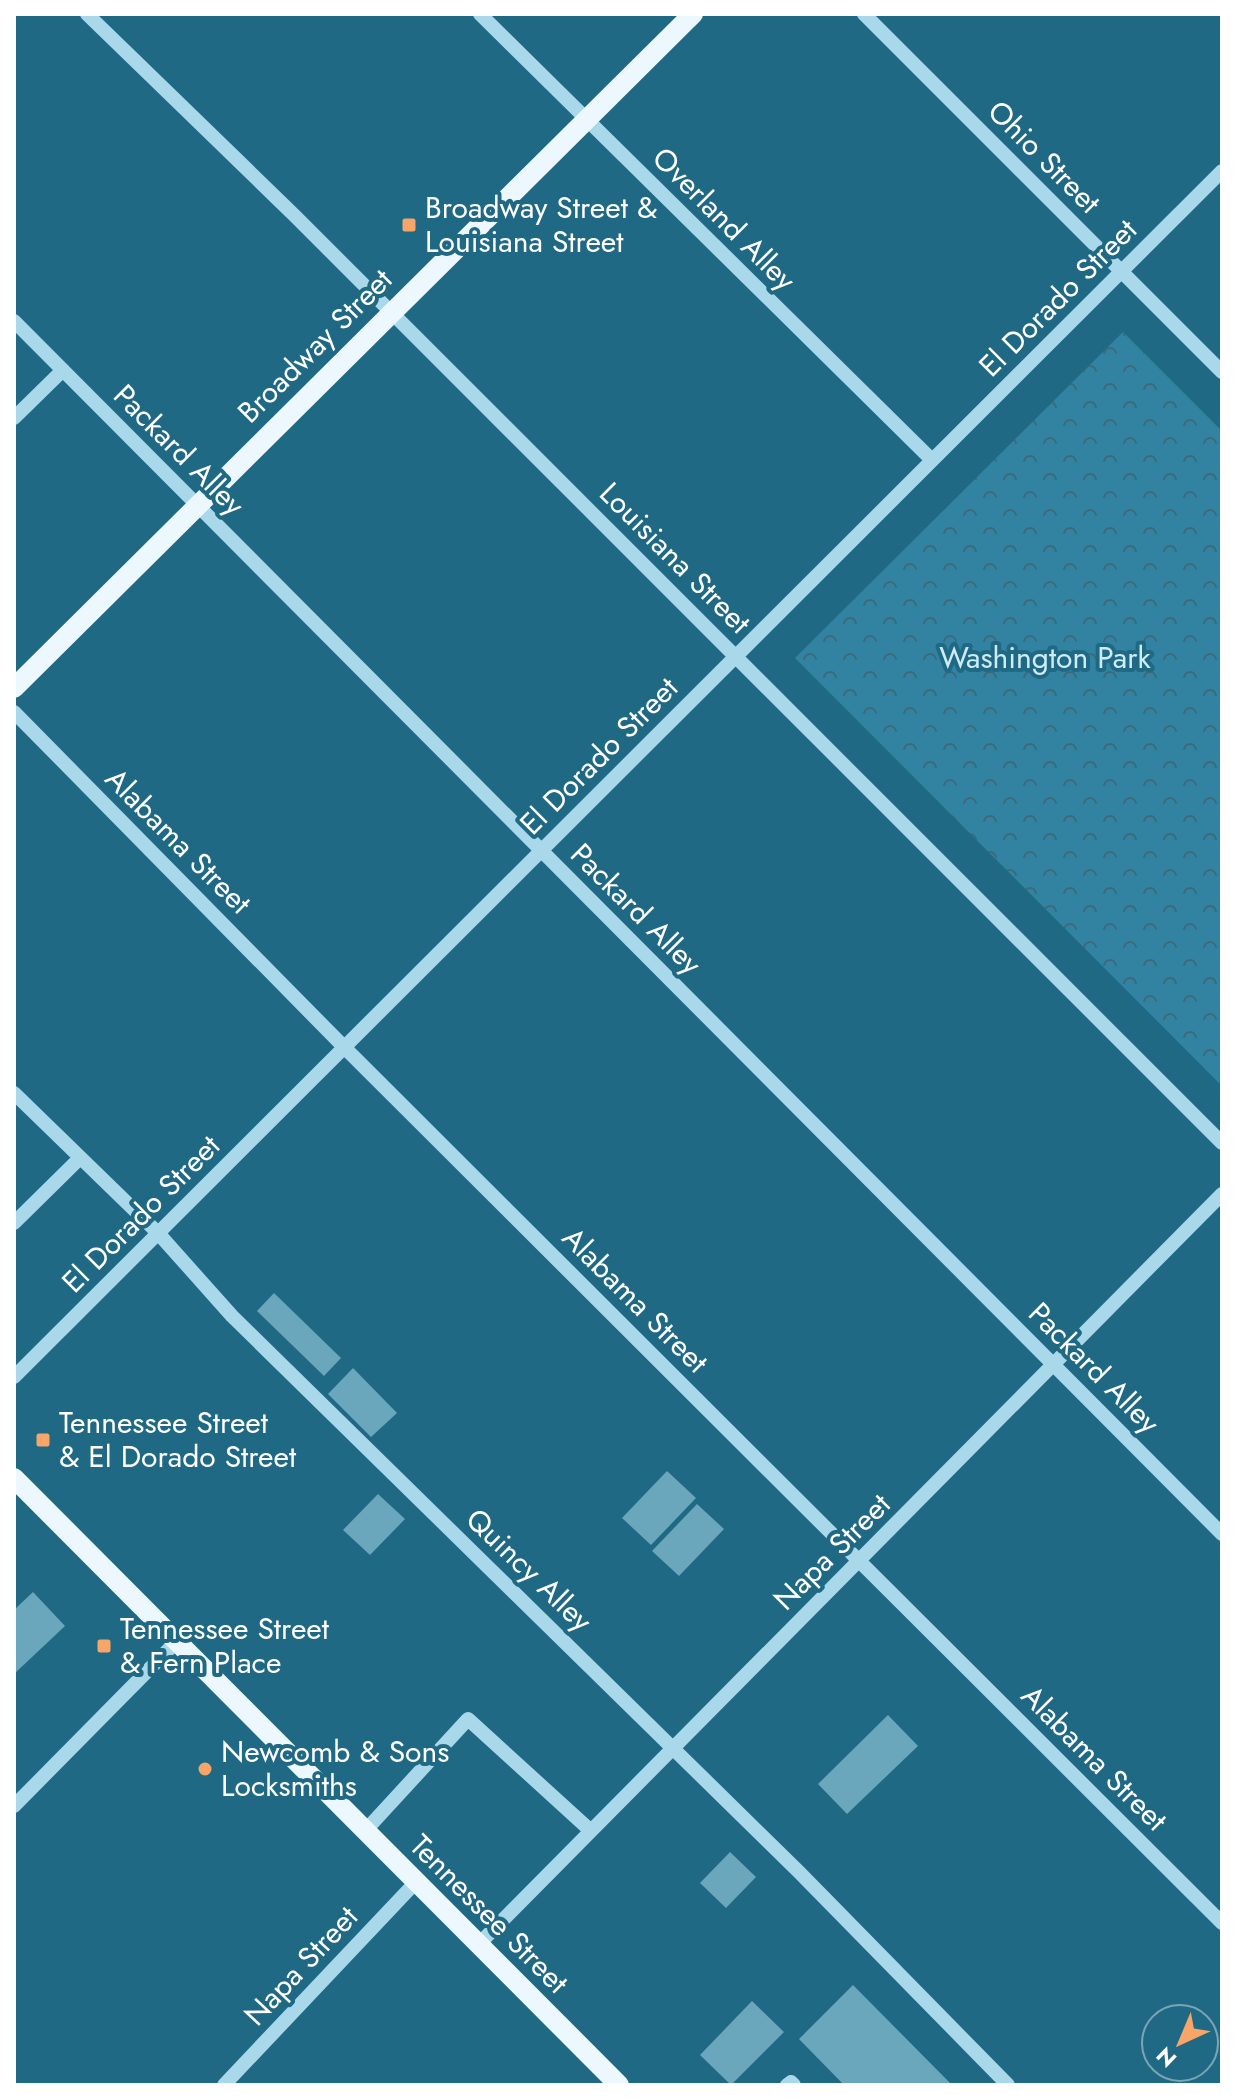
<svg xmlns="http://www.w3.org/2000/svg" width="1236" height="2099" viewBox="0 0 1236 2099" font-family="Jost,sans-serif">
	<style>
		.forest { fill: url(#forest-crowns) }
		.building { fill: #6aa6bc }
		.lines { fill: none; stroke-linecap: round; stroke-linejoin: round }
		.minor { stroke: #a8d8e9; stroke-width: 14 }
		.major { stroke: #ecf8fe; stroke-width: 20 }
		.poi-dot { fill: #f7a569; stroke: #206984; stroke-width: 3 }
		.labels { text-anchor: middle; stroke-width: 8; stroke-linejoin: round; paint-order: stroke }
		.street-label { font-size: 30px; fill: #fff; stroke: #206984 }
		.poi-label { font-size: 30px; fill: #fff; stroke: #206984; text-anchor: start }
		.park-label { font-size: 30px; fill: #cdecf7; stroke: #206984 }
	</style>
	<defs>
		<pattern id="forest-crowns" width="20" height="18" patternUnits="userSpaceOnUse" patternTransform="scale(2)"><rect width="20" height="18" fill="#3183a1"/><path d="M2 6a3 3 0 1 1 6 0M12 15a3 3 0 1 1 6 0" fill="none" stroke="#3d6a7b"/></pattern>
	</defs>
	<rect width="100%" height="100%" fill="#206984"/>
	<path class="forest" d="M1123 332 1222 431V1086L795 658Z"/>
	<path class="building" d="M274 1293 341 1358 324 1376 257 1311Z
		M353 1368 397 1413 371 1437 328 1394Z
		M667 1471 696 1498 651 1545 622 1518Z
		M378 1494 405 1519 370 1555 343 1530Z
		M697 1504 724 1529 679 1576 652 1551Z
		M33 1592 65 1626 14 1674V1610Z
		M888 1715 918 1746 847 1814 818 1784Z
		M730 1852 756 1877 726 1908 700 1883Z
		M853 1985 952 2085H844L799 2039Z
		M752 2001 784 2032 731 2085 700 2055Z"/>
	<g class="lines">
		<path class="minor" d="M87 14 294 215 1222 1143
			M480 14 932 460
			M864 14 1222 372
			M14 321 1222 1534
			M14 418 63 370
			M14 712 344 1047 1222 1923
			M14 1093 158 1233 232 1316 799 1872 1008 2085
			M14 1223 80 1158
			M14 1377 1222 171
			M14 1806 176 1642
			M365 1831 468 1719 591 1831
			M478 1945 1222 1194
			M224 2085 415 1883
			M787 2085 791 2082 794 2085"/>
		<path class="major" d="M14 688 693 14
			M14 1478 619 2085"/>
	</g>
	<g class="poi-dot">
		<rect x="401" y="217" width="16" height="16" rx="4"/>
		<rect x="35" y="1432" width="16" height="16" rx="4"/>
		<rect x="96" y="1638" width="16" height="16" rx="4"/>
		<circle cx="205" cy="1769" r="8"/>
	</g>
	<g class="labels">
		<g class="street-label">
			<text transform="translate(1044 157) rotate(45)" y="10">Ohio Street</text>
			<text transform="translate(724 219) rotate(45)" y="10">Overland Alley</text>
			<text transform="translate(1058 298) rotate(-45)" y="10">El Dorado Street</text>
			<text transform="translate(315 346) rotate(-45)" y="10">Broadway Street</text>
			<text transform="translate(179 450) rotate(45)" y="10">Packard Alley</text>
			<text transform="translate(675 558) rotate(45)" y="10">Louisiana Street</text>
			<text transform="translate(599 756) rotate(-45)" y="10">El Dorado Street</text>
			<text transform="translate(178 841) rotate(45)" y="10">Alabama Street</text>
			<text transform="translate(636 909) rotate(45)" y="10">Packard Alley</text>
			<text transform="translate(141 1214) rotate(-45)" y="10">El Dorado Street</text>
			<text transform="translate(635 1300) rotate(45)" y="10">Alabama Street</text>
			<text transform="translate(1094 1368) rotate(45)" y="10">Packard Alley</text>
			<text transform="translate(832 1552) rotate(-45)" y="10">Napa Street</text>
			<text transform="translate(529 1570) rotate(44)" y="10">Quincy Alley</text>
			<text transform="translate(1094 1758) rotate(45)" y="10">Alabama Street</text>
			<text transform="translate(489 1914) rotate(45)" y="10">Tennessee Street</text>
			<text transform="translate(301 1966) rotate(-47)" y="10">Napa Street</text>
		</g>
		<g class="poi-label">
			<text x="425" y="218">Broadway Street &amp;<tspan x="425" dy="34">Louisiana Street</tspan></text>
			<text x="59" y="1433">Tennessee Street<tspan x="59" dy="34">&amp; El Dorado Street</tspan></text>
			<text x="120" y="1639">Tennessee Street<tspan x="120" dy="34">&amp; Fern Place</tspan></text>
			<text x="221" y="1762">Newcomb &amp; Sons<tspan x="221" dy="34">Locksmiths</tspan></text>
		</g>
		<g class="park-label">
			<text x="1045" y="668">Washington Park</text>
		</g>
	</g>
	<rect width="1236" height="2099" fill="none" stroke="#ffffff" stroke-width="32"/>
	<g transform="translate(1180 2043) rotate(224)"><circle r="38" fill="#206984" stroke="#79a5b5" stroke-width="2"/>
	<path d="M0-6L14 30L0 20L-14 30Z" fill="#f7a569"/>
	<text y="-12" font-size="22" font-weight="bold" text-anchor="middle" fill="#ffffff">N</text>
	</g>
</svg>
